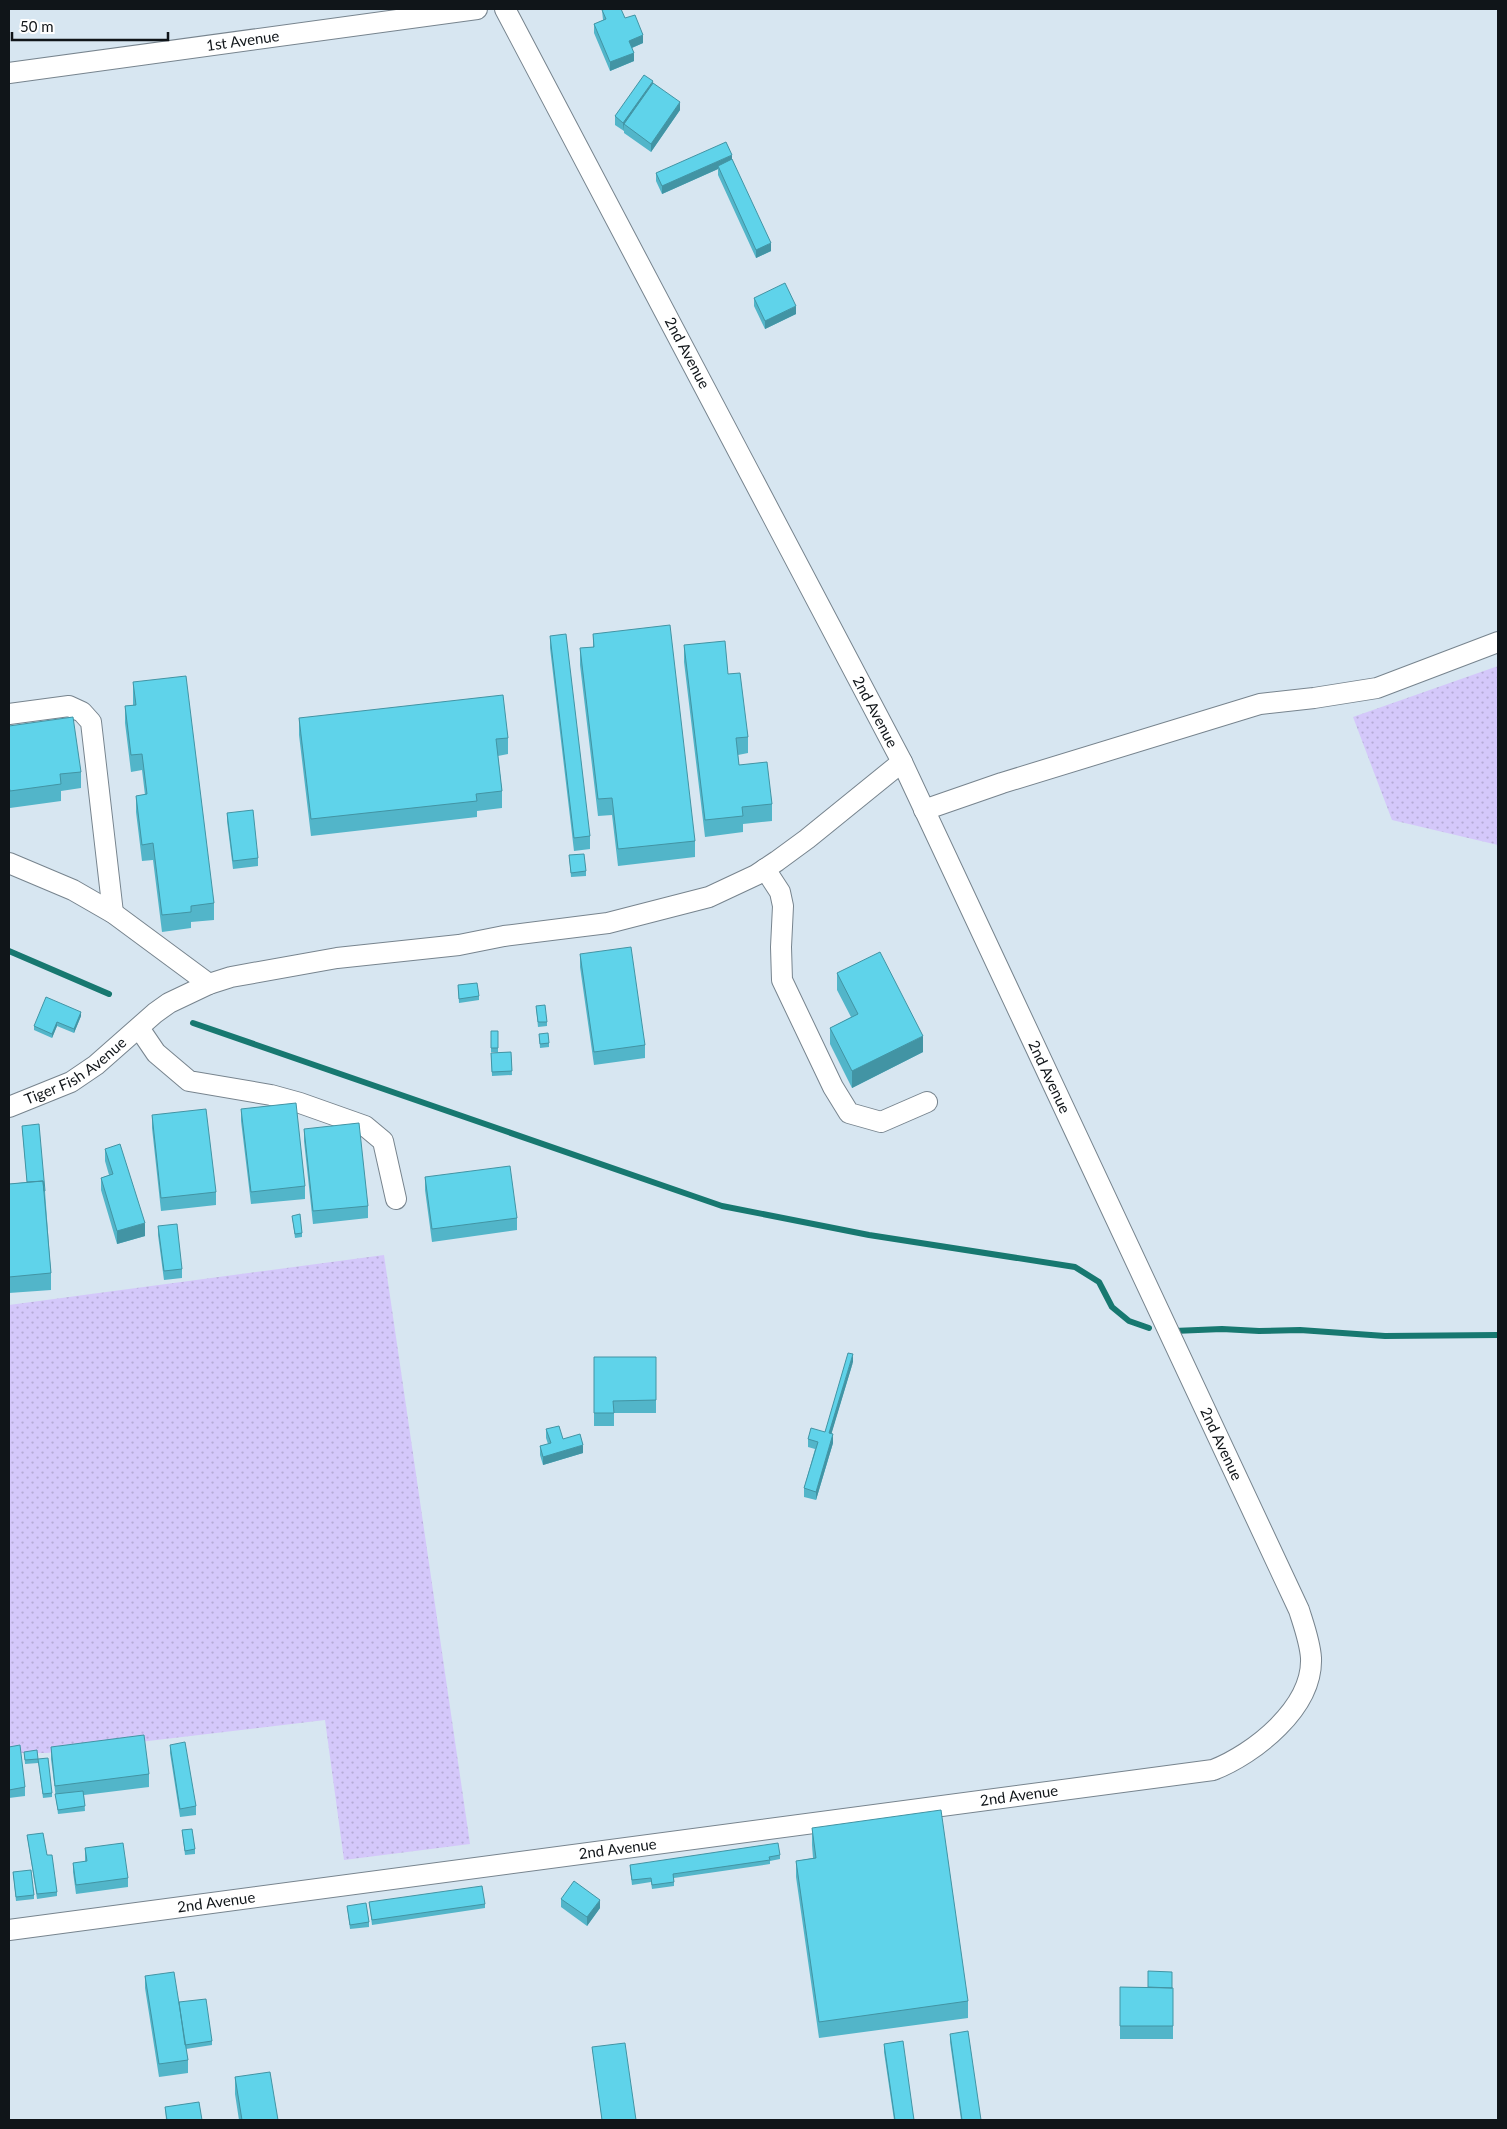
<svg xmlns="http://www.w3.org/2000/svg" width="1507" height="2129" viewBox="0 0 1507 2129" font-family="Lato,sans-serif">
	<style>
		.grass { fill: url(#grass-dots) }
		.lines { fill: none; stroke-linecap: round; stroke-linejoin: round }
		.stream { stroke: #177870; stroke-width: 6 }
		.minor-casing { stroke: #77848e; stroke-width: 22 }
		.minor { stroke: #fff; stroke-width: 20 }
		.wall { fill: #52b5c9 }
		.shaded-wall { fill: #4294a4 }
		.building { fill: #5fd3ea; stroke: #4294a4 }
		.labels { text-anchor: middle; stroke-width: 4; stroke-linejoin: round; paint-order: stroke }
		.street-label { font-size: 15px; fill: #101519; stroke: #fff }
	</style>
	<defs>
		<pattern id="grass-dots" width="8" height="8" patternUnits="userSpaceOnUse" patternTransform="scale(1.25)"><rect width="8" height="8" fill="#d4c8fa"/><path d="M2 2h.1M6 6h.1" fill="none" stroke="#b5abd6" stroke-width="1.8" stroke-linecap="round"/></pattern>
	</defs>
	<rect width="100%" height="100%" fill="#d7e6f1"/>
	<path class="grass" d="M1498 666V845L1392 820 1353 717Z
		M384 1255 470 1844 344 1860 325 1720 47 1753H9V1305Z"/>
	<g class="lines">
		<path class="stream" d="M9 951 109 994
			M193 1023 722 1206 869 1235 1075 1267 1099 1282 1112 1307 1129 1321 1149 1328
			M1174 1331 1222 1329 1259 1331 1300 1330 1385 1336 1498 1335"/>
		<g class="minor-casing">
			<g id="minor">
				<path id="s1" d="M9 73 477 9"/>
				<path d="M9 714 69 706 82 712 91 722 113 913"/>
				<path d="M924 810 1002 783 1260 704 1314 698 1377 688 1498 642"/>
				<path d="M9 863 73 890 113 913 209 984"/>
				<path d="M765 869 780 892 783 906 781 947 782 980 833 1087 849 1113 881 1122 927 1102"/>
				<path d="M139 1028 156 1053 189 1081 271 1095 300 1103 365 1126 383 1141 396 1199"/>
				<path id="s2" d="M9 1107 71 1082 96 1065 155 1013 169 1003 209 984 231 977 337 958 459 945 504 936 608 923 709 897 756 875 777 861 807 839 902 762"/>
				<path id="s3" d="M9 1930 1213 1770C1254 1754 1313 1708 1311 1658 1310 1642 1304 1626 1299 1610L902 762 505 9"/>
			</g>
		</g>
		<use href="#minor" class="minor"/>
	</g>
	<path class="wall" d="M602 10 625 18 643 43 632 48 634 61 610 71 594 33V24L603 20Z
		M653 84 680 110 651 152 624 133V131L615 125V116Z
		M732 160 771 251 756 258 718 175V169L662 194 656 181V173Z
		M754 298 796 314 765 329 754 306Z
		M593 634 695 841V857L618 866 612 815 598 816 580 665V648L593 647Z
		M550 636 590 836V849L574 851 550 648Z
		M684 645 728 674 748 737V753L738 755 739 765 772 804V821L743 824V832L705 837 684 662Z
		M133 682 214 903V920L191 922V928L162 932 153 860 142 861 136 812V796L145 795 142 770 131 772 125 723V706L133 705Z
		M299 718 508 738V754L498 756 502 791V808L477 811V817L311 836 299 735Z
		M9 726 81 772V788L61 791V801L10 808 9 802Z
		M227 813 258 858V866L233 869 227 821Z
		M569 855 586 871V876L571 877Z
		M580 954 645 1045V1058L594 1065 580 967Z
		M837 973 923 1052 852 1088 830 1044V1028L851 1017 837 990Z
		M458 985 479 996V1000L459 1003Z
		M536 1006 547 1022V1026L538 1027Z
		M81 1016 74 1033 57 1026 52 1038 34 1030V1026Z
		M491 1031H498V1052H491Z
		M539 1034 549 1043V1047L540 1048Z
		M511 1052 512 1075 492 1076 491 1053Z
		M241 1109 305 1186V1199L251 1204 241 1121Z
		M152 1115 216 1192V1205L161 1211 152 1128Z
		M22 1126 45 1191 51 1273V1290L9 1293V1184L27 1182Z
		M304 1129 368 1206V1218L313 1224 304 1141Z
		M105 1149 145 1236 117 1244 101 1190V1178L109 1175 105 1161Z
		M425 1177 517 1218V1230L432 1242 425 1190Z
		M292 1216 302 1233V1237L295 1238Z
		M158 1226 182 1269V1278L164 1280 158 1235Z
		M594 1357H656V1413H614V1426H594Z
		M853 1362 831 1434 833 1443 816 1500 804 1497V1488L815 1449 808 1447V1439L825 1432Z
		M546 1429 563 1439 583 1453 543 1465 540 1455V1446L548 1444 546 1438Z
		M170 1745 196 1806V1815L180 1817 170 1753Z
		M9 1747 25 1787V1796L9 1798Z
		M51 1747 149 1774V1787L84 1795 85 1811 58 1814 51 1759Z
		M24 1752 38 1759V1763L25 1764Z
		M38 1759 52 1793V1797L43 1798Z
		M812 1828 968 2001V2018L819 2038 796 1877V1861L813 1858 812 1845Z
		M182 1830 195 1849V1854L185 1855Z
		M27 1835 47 1855 57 1892V1896L37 1899Z
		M85 1848 128 1878V1887L76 1894 73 1872V1863L85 1862Z
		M780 1855V1859L770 1861V1864L674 1878V1886L652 1889 651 1882 632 1885 630 1869V1865Z
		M13 1872 34 1895V1899L16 1901Z
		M561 1899 600 1908 587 1926 561 1907Z
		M369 1902 485 1904V1908L372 1925Z
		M347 1906 369 1922V1927L350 1929Z
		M145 1976 179 2002 212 2041V2045L186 2049 188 2060V2073L159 2077 145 1988Z
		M1120 1987 1173 1988V2039H1120Z
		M950 2034 981 2120H961L950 2042Z
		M884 2044 914 2120H894L884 2052Z
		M592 2047 636 2120H602Z
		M235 2077 278 2120H239L235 2094Z
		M165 2107 202 2120H166Z"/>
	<path class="shaded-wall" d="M643 35V43L629 49V41Z
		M634 53V61L610 71V62Z
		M653 81V90L624 124 623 131V123Z
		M680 102V110L651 152V144Z
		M732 155V163L718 166V169L662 194V186Z
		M771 243V251L756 258V250Z
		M796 306V314L765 329V321Z
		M81 1012V1016L74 1033V1029Z
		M57 1022V1026L52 1038V1034Z
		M923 1036V1052L852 1088V1071Z
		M145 1223V1236L117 1244V1231Z
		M853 1354V1362L829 1442V1433Z
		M833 1434V1443L816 1500V1492Z
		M583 1445V1453L543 1465V1457Z
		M600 1900V1908L587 1926V1917Z"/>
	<path class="building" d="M606 9H621L625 18 635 15 643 35 629 41 634 53 610 62 594 24 606 19 602 10Z
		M644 75 653 81 623 123 615 116Z
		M653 83 680 102 651 144 624 124Z
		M726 142 732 155 662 186 656 173Z
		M732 159 771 243 756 250 718 166Z
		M785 283 796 306 765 321 754 298Z
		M670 625 695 841 618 849 612 798 598 799 580 648 594 647 593 634Z
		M566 634 590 836 574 838 550 636Z
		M725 641 728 674 740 673 748 737 736 738 739 765 767 762 772 804 742 807 743 816 705 820 684 645Z
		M186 676 214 903 191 906V912L162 915 153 843 142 845 136 796 147 794 142 754 131 755 125 706 136 705 133 682Z
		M503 695 508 738 496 739 502 791 476 794 477 801 311 819 299 718Z
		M73 717 81 772 60 774 61 784 10 791 9 786V726Z
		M253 810 258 858 233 861 227 813Z
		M584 854 586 871 571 873 569 855Z
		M631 947 645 1045 594 1052 580 954Z
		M880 952 923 1036 852 1071 830 1028 858 1014 837 973Z
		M477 983 479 996 459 999 458 985Z
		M46 997 81 1012 74 1029 57 1022 52 1034 34 1026Z
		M545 1005 547 1022H538L536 1006Z
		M491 1031H498V1048H491Z
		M548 1033 549 1043 540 1044 539 1034Z
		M511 1052 512 1071 492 1072 491 1053Z
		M296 1103 305 1186 251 1192 241 1109Z
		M206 1109 216 1192 161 1198 152 1115Z
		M359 1123 368 1206 313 1211 304 1129Z
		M39 1124 45 1191H44L43 1181 27 1182 22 1126Z
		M120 1144 145 1223 117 1231 101 1178 113 1174 105 1149Z
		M510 1166 517 1218 432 1229 425 1177Z
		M43 1181 51 1273 9 1277V1184Z
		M300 1214 302 1233 295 1234 292 1216Z
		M177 1224 182 1269 164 1271 158 1226Z
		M848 1353 853 1354 829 1433 833 1434 816 1492 804 1488 818 1442 808 1439 811 1428 825 1432Z
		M594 1357H656V1400L613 1401 614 1413H594Z
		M559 1426 563 1439 580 1434 583 1445 543 1457 540 1446 551 1443 546 1429Z
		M144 1735 149 1774 55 1786 51 1747Z
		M185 1742 196 1806 180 1809 170 1745Z
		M20 1745 25 1787 9 1790V1747Z
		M37 1750 38 1759 25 1760 24 1752Z
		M48 1758 52 1793 43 1794 38 1759Z
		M83 1791 85 1806 58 1810 55 1794Z
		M941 1810 968 2001 819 2022 796 1861 816 1858 812 1828Z
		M192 1829 195 1849 185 1851 182 1830Z
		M43 1833 47 1855H52L57 1892 37 1894 27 1835Z
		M123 1843 128 1878 76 1885 73 1863 87 1861 85 1848Z
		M778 1843 780 1855 769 1857 770 1860 673 1874 674 1882 652 1885 651 1878 632 1880 630 1865Z
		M31 1870 34 1895 16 1897 13 1872Z
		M574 1881 600 1900 587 1917 561 1899Z
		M482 1886 485 1904 372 1920 369 1902Z
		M366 1903 369 1922 350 1925 347 1906Z
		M1148 1971 1172 1972V1988L1148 1987Z
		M174 1972 188 2060 159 2064 145 1976Z
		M1120 1987 1173 1988V2026H1120Z
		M206 1999 212 2041 185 2045 179 2002Z
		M968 2031 981 2120H962L950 2034Z
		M903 2041 914 2120H895L884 2044Z
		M625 2043 636 2120H602L592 2047Z
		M270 2072 278 2120H242L235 2077Z
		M199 2102 202 2120H167L165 2107Z"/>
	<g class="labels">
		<g class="street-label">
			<text dy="5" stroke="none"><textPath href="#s1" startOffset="236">1st Avenue</textPath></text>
			<text transform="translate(687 353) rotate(62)" y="5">2nd Avenue</text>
			<text transform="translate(875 712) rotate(62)" y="5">2nd Avenue</text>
			<text dy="5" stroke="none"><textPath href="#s2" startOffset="76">Tiger Fish Avenue</textPath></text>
			<text transform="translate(1049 1077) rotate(65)" y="5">2nd Avenue</text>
			<text transform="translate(1221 1444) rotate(65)" y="5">2nd Avenue</text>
			<text dy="5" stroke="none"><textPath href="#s3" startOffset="1019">2nd Avenue</textPath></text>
			<text dy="5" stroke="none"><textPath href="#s3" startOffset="614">2nd Avenue</textPath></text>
			<text dy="5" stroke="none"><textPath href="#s3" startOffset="209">2nd Avenue</textPath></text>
		</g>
	</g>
	<rect width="1507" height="2129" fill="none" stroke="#101519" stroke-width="20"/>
	<path d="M12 32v8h156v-8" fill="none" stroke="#101519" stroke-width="2.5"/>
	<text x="20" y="32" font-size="15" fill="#101519" stroke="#ffffff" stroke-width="4" paint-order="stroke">50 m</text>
</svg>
